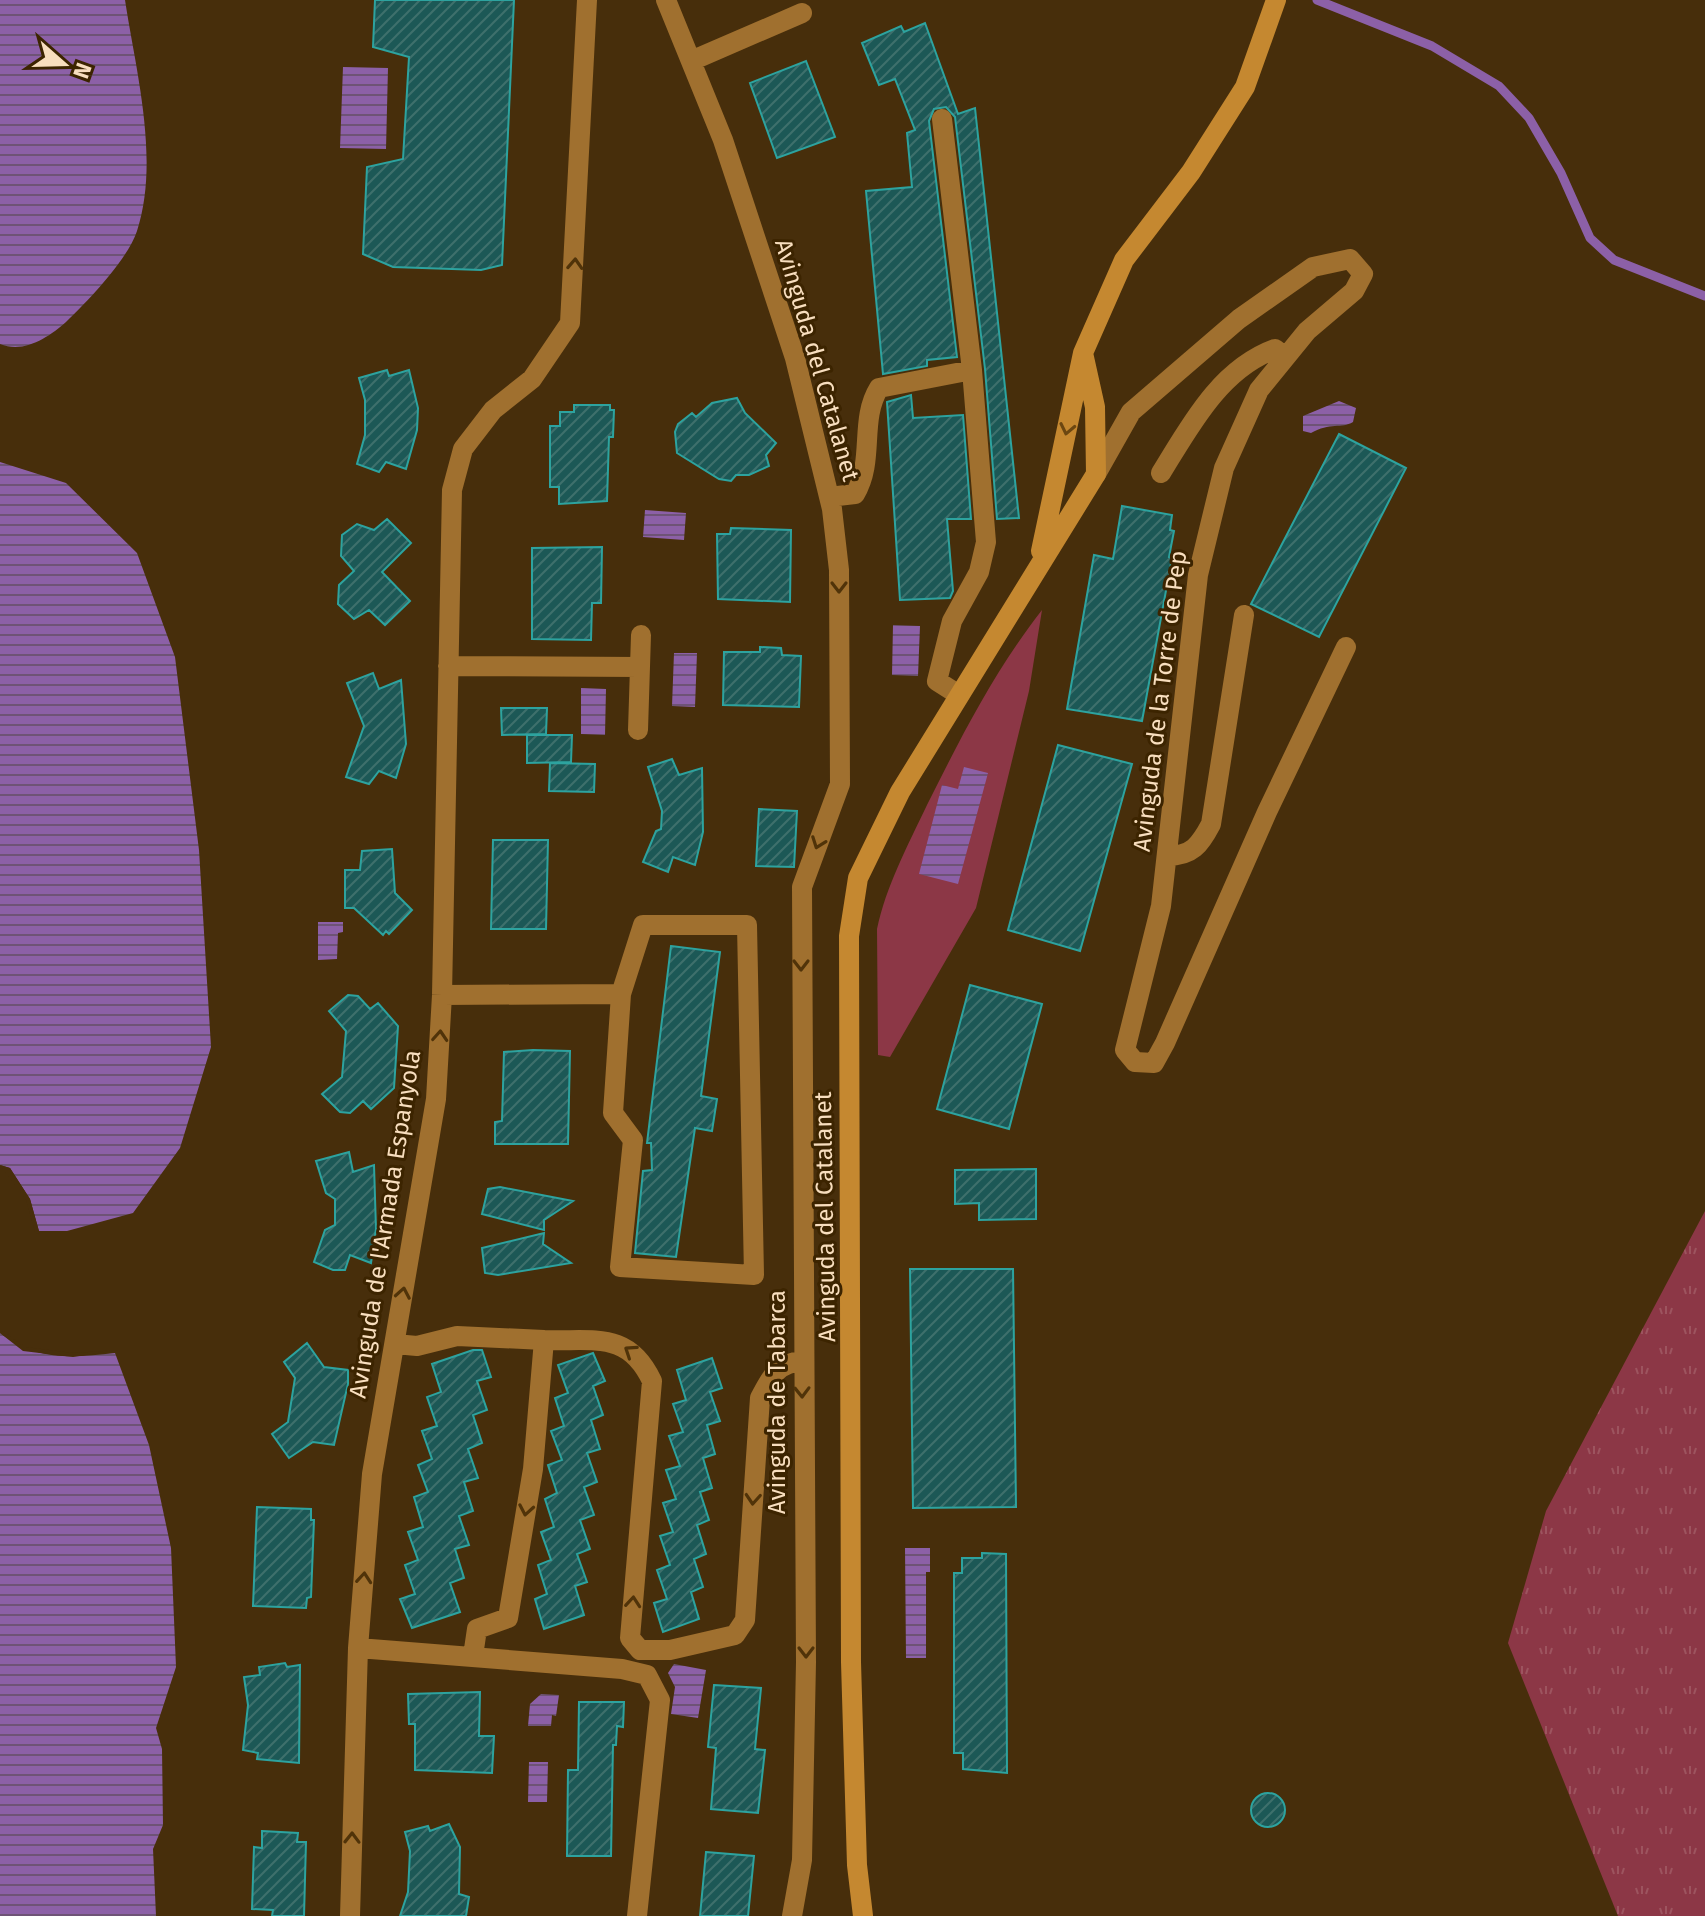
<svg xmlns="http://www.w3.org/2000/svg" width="1705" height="1916" viewBox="0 0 1705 1916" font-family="'Fira Sans',sans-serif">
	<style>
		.grass { fill: url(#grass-tufts) }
		.garden { fill: #8c3746 }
		.water { fill: url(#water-rules) }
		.pier { fill: #472e0b }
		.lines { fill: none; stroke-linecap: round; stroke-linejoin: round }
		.stream { stroke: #8c60a7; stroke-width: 9 }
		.building { fill: url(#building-hatch); stroke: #2da39f; stroke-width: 2 }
		.minor { stroke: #a0702f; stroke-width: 20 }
		.major { stroke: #c58830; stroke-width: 20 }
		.oneway { stroke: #503309 }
		.oneway2 { stroke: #6c4711 }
		.labels { text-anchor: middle; stroke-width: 6; stroke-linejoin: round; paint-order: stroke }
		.street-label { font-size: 24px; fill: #f8debe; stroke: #3c2400 }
	</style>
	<defs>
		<pattern id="grass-tufts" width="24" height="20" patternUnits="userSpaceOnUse" patternTransform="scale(2)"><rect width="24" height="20" fill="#8c3746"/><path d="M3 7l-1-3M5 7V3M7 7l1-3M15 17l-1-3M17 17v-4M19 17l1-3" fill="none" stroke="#9d545f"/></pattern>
		<pattern id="water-rules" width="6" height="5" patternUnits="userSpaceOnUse" patternTransform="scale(2)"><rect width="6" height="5" fill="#8c60a7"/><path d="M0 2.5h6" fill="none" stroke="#6e5376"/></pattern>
		<pattern id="building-hatch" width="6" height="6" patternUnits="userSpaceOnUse" patternTransform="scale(2)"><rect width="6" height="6" fill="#1c5856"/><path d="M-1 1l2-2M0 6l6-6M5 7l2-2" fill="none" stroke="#3e706c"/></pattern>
	</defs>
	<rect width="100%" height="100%" fill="#472e0b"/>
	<path class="grass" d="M1705 1211V1916H1618L1508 1643 1546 1511Z"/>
	<path class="garden" d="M1042 610 1029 691 976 908 890 1057 878 1055 877 929C886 886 908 845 927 805 961 737 995 670 1042 610Z"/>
	<path class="water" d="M0 0H125C136 72 160 160 137 231 128 259 87 302 66 322 49 337 24 354 0 344Z
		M343 67 388 68 386 149 340 148Z
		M1339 401 1356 408 1353 422C1341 429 1330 422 1311 433L1303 431V416Z
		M0 462 66 483 137 553 175 657 199 850 211 1047 180 1148 133 1213 67 1231H39L30 1199 10 1168 0 1165Z
		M645 510 686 513 684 540 643 537Z
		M893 625 920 626 918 676 892 675Z
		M674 653H697L695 707 672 706Z
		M581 688 606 689 605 735 581 734Z
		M964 767 988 773 958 884 919 874 942 785 958 789Z
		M318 922H343V932L338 933 337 959 318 960Z
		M0 1333C37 1361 71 1358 115 1353L149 1445 171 1548 176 1667 156 1728 162 1749 163 1825 153 1849 156 1916H0Z
		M905 1548H930V1572H926V1658H906Z
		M674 1664 706 1670 698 1718 671 1714 675 1687 668 1673Z
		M541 1694 559 1695 556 1716 552 1715 551 1726H528L530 1704Z
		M529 1762H548L547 1802H528Z"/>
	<path class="pier" d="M0 1165 10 1168 30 1199 40 1235 35 1232 26 1200Z
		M0 1329 25 1347 73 1353 118 1350 73 1357 23 1351 0 1333Z"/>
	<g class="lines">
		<path class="stream" d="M1317 0 1432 46 1499 86 1529 118 1561 173 1590 238 1614 260 1705 296"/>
	</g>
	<path class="building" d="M375 0H514L502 265 481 270 393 267 363 254 367 167 403 159 409 57 373 47Z
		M925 23 958 114 975 108 1019 518 997 519 985 369 955 117 946 107 934 109 929 121 957 357 927 360V366L883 374 866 191 912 187 907 133 915 130 895 79 879 85 862 43 901 26 904 32Z
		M806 61 835 137 777 158 750 83Z
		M387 370 389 376 409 370 418 408 417 430 406 469 386 462 379 472 357 464 365 435V400L359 378Z
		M911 395 913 418 963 415 971 519H947L953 591 950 598 900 600 887 402Z
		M737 398 745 413 776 443 766 455 769 466 749 475H736L731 481 719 479 677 453 675 432 678 424 692 413 696 417 712 403Z
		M574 405H610V410H614L613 437H609L607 501 559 504V487H550V426H560V412H574Z
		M1339 434 1406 468 1319 637 1251 604Z
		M1122 506 1172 515 1170 530 1174 531 1169 557 1172 558 1142 721 1067 709 1094 555 1113 559Z
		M387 519 411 543 382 572 410 601 385 625 369 610 354 619 338 604 339 585 354 571 341 556 342 535 357 524 374 530Z
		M731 528 791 530 790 602 718 599 717 534H730Z
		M602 547 601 603H592L591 640 532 639V548Z
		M760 647 781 648 782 655 801 656 799 707 723 705 724 652H760Z
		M373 673 379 689 401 680 406 744 396 778 379 771 369 784 346 777 364 726 347 683Z
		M501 708H547L546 734 502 735Z
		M527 735H572L571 762 527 763Z
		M1058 745 1132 764 1080 951 1008 930Z
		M672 759 679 775 702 768 703 832 695 865 673 857 668 872 643 862 656 831 661 829 662 811 648 767Z
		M550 763 595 764 594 792 549 791Z
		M759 809 797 811 794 867 756 866Z
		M493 840H548L546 929H491Z
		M392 849 395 893 412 910 389 934 386 931 383 935 354 908H345V870H360L362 851Z
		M671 946 720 952 701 1096 717 1099 712 1131 695 1128 676 1257 635 1253 643 1171 652 1170 651 1143H647Z
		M970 985 1042 1004 1009 1129 937 1109Z
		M348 995 358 996 370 1009 378 1003 398 1026 394 1088 371 1109 363 1101 350 1113 340 1112 322 1094 342 1077 346 1031 329 1011Z
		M533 1050 570 1051 568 1144H495V1122L502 1121 504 1052Z
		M349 1152 353 1172 374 1165 376 1229 371 1263 350 1255 345 1270H333L314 1262 325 1230 335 1225V1199L326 1193 316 1161Z
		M1036 1169V1219L979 1220V1203L955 1204V1170Z
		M500 1187 573 1201 544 1220V1230L482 1214 488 1189Z
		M544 1233 543 1244 571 1263 498 1275 485 1273 482 1248Z
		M910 1269H1013L1016 1507 913 1508Z
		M307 1343 324 1367 348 1370V1384L334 1445 313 1442 289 1458 272 1434 288 1422 295 1378 284 1362Z
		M473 1350H482L491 1377 477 1381 487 1410 473 1415 482 1443 468 1449 478 1478 464 1482 473 1511 459 1516 469 1545 455 1549 464 1578 450 1583 460 1612 412 1628 400 1599 415 1594 405 1565 418 1560 408 1532 423 1527 414 1497 428 1492 418 1465 432 1459 422 1431 437 1426 427 1397 441 1392 432 1364Z
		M593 1353 605 1381 593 1386 603 1415 591 1420 600 1449 587 1453 597 1482 584 1487 594 1515 580 1520 590 1549 577 1554 587 1582 575 1586 584 1615 544 1629 535 1599 547 1594 538 1565 551 1560 541 1532 554 1527 545 1499 557 1493 548 1465 562 1460 551 1431 564 1426 555 1398 568 1393 558 1365Z
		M712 1358 722 1388 710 1392 720 1421 707 1425 715 1454 703 1458 712 1488 700 1492 709 1520 697 1525 706 1554 694 1559 703 1587 691 1592 699 1619 663 1632 654 1603 667 1599 657 1570 670 1565 660 1536 673 1532 663 1503 676 1499 666 1470 680 1466 669 1436 683 1432 673 1404 686 1400 677 1370Z
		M257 1507 311 1509V1520H314L311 1597 307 1598 306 1608 253 1606Z
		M982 1553 1006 1554 1007 1773 963 1769V1753H954V1573H962V1558H982Z
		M285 1663 287 1667 300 1665 299 1763 257 1759 258 1753 243 1750 248 1705 244 1677 260 1675 259 1667Z
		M714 1685 761 1688 755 1749 765 1750 758 1813 711 1809 716 1748 708 1747Z
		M480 1692 479 1736H494L492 1773 415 1770V1724H409L408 1694Z
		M579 1702H624L623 1727 617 1726 616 1745H613L611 1856H567L568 1770H578Z
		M1251 1810a17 17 0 1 1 34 0a17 17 0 1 1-34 0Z
		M449 1824 460 1847 459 1894 469 1897 466 1916H400L408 1892 410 1851 405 1832 428 1826 430 1831Z
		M262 1831 298 1833 297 1842H306L304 1916H272L273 1910 252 1909 254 1847 262 1848Z
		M706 1852 754 1856 748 1916H700Z"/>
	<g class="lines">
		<path class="minor" d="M666 0 723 140 795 358 832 509 839 570 840 784 802 887 806 1662 802 1860 792 1916
			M691 61 802 13
			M942 119 972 370 986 542 979 572 952 621 937 681 959 695
			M1161 473C1190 426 1220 369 1275 349L1283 355
			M1096 474 1131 412 1239 319 1313 267 1350 259 1363 274 1354 291 1307 331 1259 390 1224 468 1198 575 1161 906 1125 1050 1135 1062 1154 1063 1165 1043 1267 812 1346 647
			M829 497 855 494C875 461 859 420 879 388L972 370
			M448 666 640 667
			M638 730 641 635
			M1167 856C1192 856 1200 845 1211 824L1244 615
			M442 995 621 994 643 925H747L754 1275 620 1267 633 1140 613 1113 621 994
			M395 1344 417 1346 457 1336 544 1340
			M358 1648 622 1669 647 1675 660 1700 637 1916
			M473 1656 477 1629 508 1618 533 1469 544 1340C594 1342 628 1330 652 1381L630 1638 640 1650H670L735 1635 745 1620 760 1398C771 1377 777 1363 802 1361
			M350 1916 358 1648 372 1474 436 1099 442 995 452 490 463 449 493 410 532 379 570 323 587 0"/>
		<path class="major" d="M1041 551 1083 353 1124 260 1191 172 1245 87 1276 0
			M863 1916 857 1865 851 1662 849 936 858 878 900 792 1096 474 1095 407 1083 353"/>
	</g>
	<defs><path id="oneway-chevron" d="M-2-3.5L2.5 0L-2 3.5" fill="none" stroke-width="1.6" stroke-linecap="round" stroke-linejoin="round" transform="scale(2)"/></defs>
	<g class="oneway">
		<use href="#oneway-chevron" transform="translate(575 264) rotate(-87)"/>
		<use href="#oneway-chevron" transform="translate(839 587) rotate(90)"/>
		<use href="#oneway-chevron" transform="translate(818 843) rotate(110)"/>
		<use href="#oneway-chevron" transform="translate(801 965) rotate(90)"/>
		<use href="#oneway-chevron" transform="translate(440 1036) rotate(-86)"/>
		<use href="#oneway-chevron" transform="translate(403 1293) rotate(-80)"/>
		<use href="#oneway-chevron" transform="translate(630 1351) rotate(-146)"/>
		<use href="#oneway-chevron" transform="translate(802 1392) rotate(89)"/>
		<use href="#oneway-chevron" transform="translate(753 1499) rotate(94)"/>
		<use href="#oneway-chevron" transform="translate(526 1510) rotate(100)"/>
		<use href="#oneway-chevron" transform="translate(364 1578) rotate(-85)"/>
		<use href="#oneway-chevron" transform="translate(633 1602) rotate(-85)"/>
		<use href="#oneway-chevron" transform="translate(806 1652) rotate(90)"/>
		<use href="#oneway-chevron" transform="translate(352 1838) rotate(-89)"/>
	</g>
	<use class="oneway2" href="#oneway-chevron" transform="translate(1067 429) rotate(102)"/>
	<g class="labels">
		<g class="street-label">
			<text transform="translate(817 360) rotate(74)" y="8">Avinguda del Catalanet</text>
			<text transform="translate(1160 701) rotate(-83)" y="8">Avinguda de la Torre de Pep</text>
			<text transform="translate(825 1217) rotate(-91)" y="8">Avinguda del Catalanet</text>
			<text transform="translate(385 1224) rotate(-81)" y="8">Avinguda de l'Armada Espanyola</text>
			<text transform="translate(777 1402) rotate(-90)" y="8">Avinguda de Tabarca</text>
		</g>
	</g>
	<g transform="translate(64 64) rotate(110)" stroke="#3c2400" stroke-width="6" paint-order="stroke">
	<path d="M0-6L14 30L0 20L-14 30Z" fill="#f8debe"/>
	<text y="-12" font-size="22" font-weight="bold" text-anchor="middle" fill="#f8debe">N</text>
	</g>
</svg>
